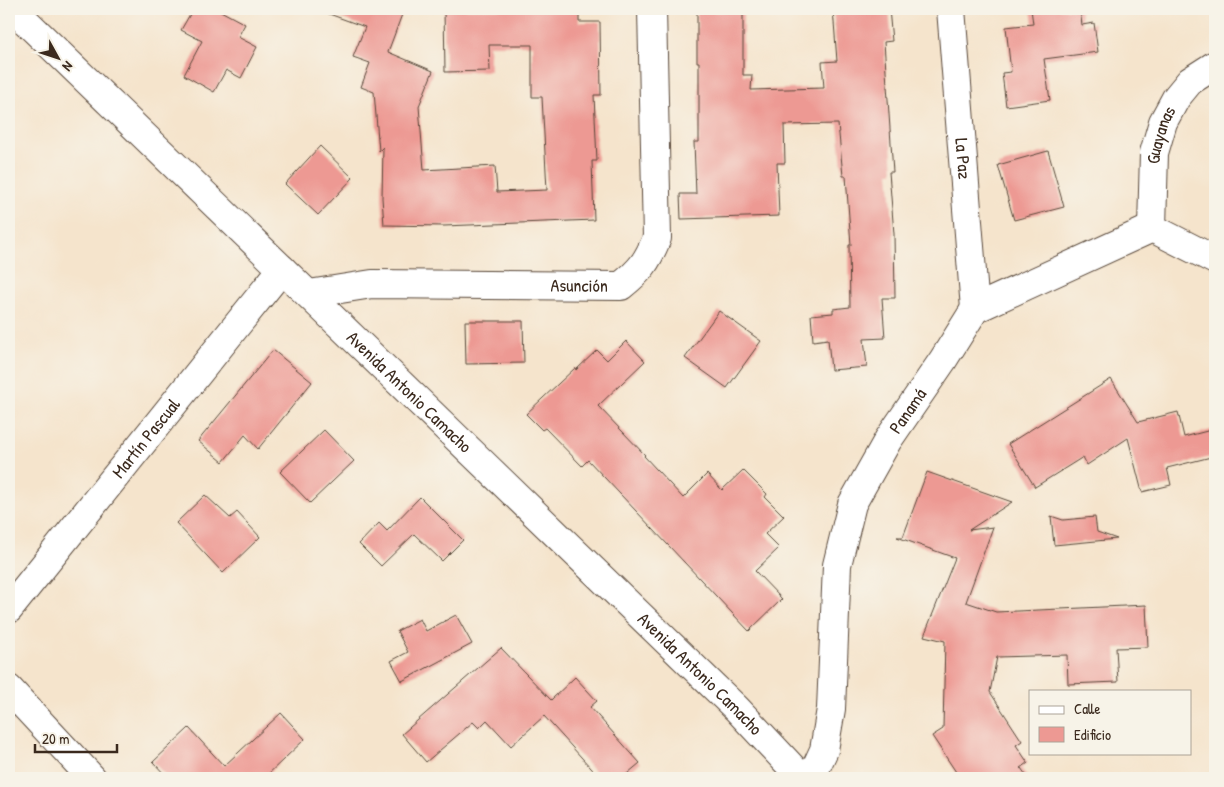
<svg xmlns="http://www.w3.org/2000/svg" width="1224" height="787" viewBox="0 0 1224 787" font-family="'Patrick Hand',sans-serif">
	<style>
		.building { fill: #ed9993 }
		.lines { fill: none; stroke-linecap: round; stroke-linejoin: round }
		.minor-casing { stroke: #574638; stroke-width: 30 }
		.tertiary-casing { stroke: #574638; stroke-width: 30 }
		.minor { stroke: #fff; stroke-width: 28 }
		.tertiary { stroke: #fff; stroke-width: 28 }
		.labels { text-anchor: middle; stroke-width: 4; stroke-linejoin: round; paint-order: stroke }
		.street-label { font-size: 18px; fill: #3b2a1e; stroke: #f7f3e8 }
	</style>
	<rect width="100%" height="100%" fill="#f7f3e8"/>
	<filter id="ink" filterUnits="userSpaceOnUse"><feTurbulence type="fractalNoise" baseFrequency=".02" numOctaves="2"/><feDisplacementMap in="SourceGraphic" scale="10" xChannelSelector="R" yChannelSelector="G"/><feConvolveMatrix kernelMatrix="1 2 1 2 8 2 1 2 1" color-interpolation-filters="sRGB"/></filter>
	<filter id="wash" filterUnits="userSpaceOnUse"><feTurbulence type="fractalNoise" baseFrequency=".0096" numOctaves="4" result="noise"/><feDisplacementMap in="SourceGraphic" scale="20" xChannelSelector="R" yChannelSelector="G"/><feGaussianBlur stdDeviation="1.12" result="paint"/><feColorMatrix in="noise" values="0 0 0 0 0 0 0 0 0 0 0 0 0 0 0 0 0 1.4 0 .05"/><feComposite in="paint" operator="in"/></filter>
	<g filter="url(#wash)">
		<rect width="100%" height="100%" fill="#f5e4cc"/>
		<g id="blocks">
			<path class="building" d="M193 9H217L245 24 238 37 257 47 241 78 226 70 214 92 184 75 202 41 181 30Z
				M321 9H404L388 52 433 71 419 106 424 170 495 166 497 192 547 190 542 97H532V45H489L490 71 445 72 444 9H579V22H600L601 95H594L597 161H592L594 220 444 226 384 225 382 198 383 147 379 151 374 92 361 87 370 63 353 57 365 27 321 11Z
				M833 9H889L892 41 884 42 893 172H889L894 234 895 298H882L885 338 864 339 867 367 831 370 828 339 813 341 811 315 833 313V309L850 307 849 245H851L846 176H843L838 124 784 125 785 163H777L779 216 681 219 680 194H696L694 142H699V62H697V12L743 11V75H752L751 90 824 88 822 62 837 61Z
				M1031 9H1080L1082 25 1094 23 1098 52 1044 59 1050 100 1006 106 1002 73 1011 72 1006 27 1033 24Z
				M320 146 353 178 318 215 285 184Z
				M1048 151 1064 207 1014 220 998 165Z
				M719 311 761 341 727 388 685 358Z
				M465 321H523L524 363 466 364Z
				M626 341 645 361 598 406 645 455 644 456 683 498 707 474 722 490 743 470 767 494 765 497 784 516 765 534 779 548 755 571 782 599 749 631 588 460 582 466 545 428 542 430 526 414 575 368 576 370 597 350 607 360Z
				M273 350 312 382 258 449 245 435 223 462 198 441Z
				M1111 379 1138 422 1178 412 1184 437 1215 429V456L1167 468 1171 485 1142 492 1128 438 1087 465 1083 457 1035 487 1008 444Z
				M324 430 354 461 310 503 280 472Z
				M927 472 1012 502 969 530 993 527 966 602 996 612 1146 605 1148 647 1116 648 1118 682 1068 684 1067 655 997 657 990 692 1022 741 1016 745 1028 763 1021 768 1028 778H960L932 736 943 729 945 641 924 636 955 558 897 537H903Z
				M205 495 230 518 237 512 260 537 223 573 176 523Z
				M420 497 463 540 442 561 414 534 381 566 359 544 379 523 387 531Z
				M1051 516 1063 520 1095 517 1097 532 1117 539 1054 545Z
				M456 615 472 644 402 681 391 661 408 652 397 631 420 619 426 631Z
				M501 648 551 700 575 677 597 701 590 707 640 763 622 778H600L544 716 511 746 487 720 479 728 473 722 426 762 402 734Z
				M281 713 305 739 264 778H168L153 762 189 728 224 766Z"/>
		</g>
	</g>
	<g filter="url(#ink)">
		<use href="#blocks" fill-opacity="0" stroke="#574638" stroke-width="1"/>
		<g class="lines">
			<g class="minor-casing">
				<g id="minor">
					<path id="s1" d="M951 9 975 309"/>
					<path id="s2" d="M1152 228 1154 153 1163 122 1176 98 1190 81 1215 65"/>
					<path id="s3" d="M309 294 372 284 621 286C641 270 647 262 657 238L652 9"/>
					<path id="s4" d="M9 609 282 269"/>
					<path d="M9 689 92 778"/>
					<path id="s5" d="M811 778 824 750 831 709 837 565 852 504 888 440 943 360 975 309 1152 228 1215 260"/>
				</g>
			</g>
			<g class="tertiary-casing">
				<g id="tertiary">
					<path id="s6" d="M13 9 737 709 802 778"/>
				</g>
			</g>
			<use href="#minor" class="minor"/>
			<use href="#tertiary" class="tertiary"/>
		</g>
	</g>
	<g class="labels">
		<g class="street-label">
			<text dy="6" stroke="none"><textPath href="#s2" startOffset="94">Guayanas</textPath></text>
			<text dy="6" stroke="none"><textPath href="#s1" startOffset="150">La Paz</textPath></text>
			<text dy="6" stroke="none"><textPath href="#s3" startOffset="271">Asunción</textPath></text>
			<text dy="6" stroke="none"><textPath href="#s6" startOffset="551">Avenida Antonio Camacho</textPath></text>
			<text dy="6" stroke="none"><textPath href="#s5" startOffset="388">Panamá</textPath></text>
			<text dy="6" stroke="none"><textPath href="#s4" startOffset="219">Martín Pascual</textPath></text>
			<text dy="6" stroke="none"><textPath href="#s6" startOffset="956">Avenida Antonio Camacho</textPath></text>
		</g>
	</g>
	<rect width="1224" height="787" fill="none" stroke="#f7f3e8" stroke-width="30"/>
	<rect x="1029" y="690" width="162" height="65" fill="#f7f3e8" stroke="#aca397"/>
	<rect x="1039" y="706" width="25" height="8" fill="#ffffff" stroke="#aca397"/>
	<text x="1074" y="714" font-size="15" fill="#3b2a1e">Calle</text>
	<rect x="1039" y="727" width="25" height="15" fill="#ed9993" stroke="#aca397"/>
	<text x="1074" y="740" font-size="15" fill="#3b2a1e">Edificio</text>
	<g transform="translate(58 58) rotate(130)" stroke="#f7f3e8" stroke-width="4" paint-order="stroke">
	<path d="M0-4L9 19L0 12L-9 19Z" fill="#3b2a1e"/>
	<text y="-8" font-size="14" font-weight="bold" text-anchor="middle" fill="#3b2a1e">N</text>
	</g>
	<path d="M35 744v8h82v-8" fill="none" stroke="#3b2a1e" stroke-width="2.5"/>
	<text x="42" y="744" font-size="15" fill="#3b2a1e" stroke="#f7f3e8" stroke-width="4" paint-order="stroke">20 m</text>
</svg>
